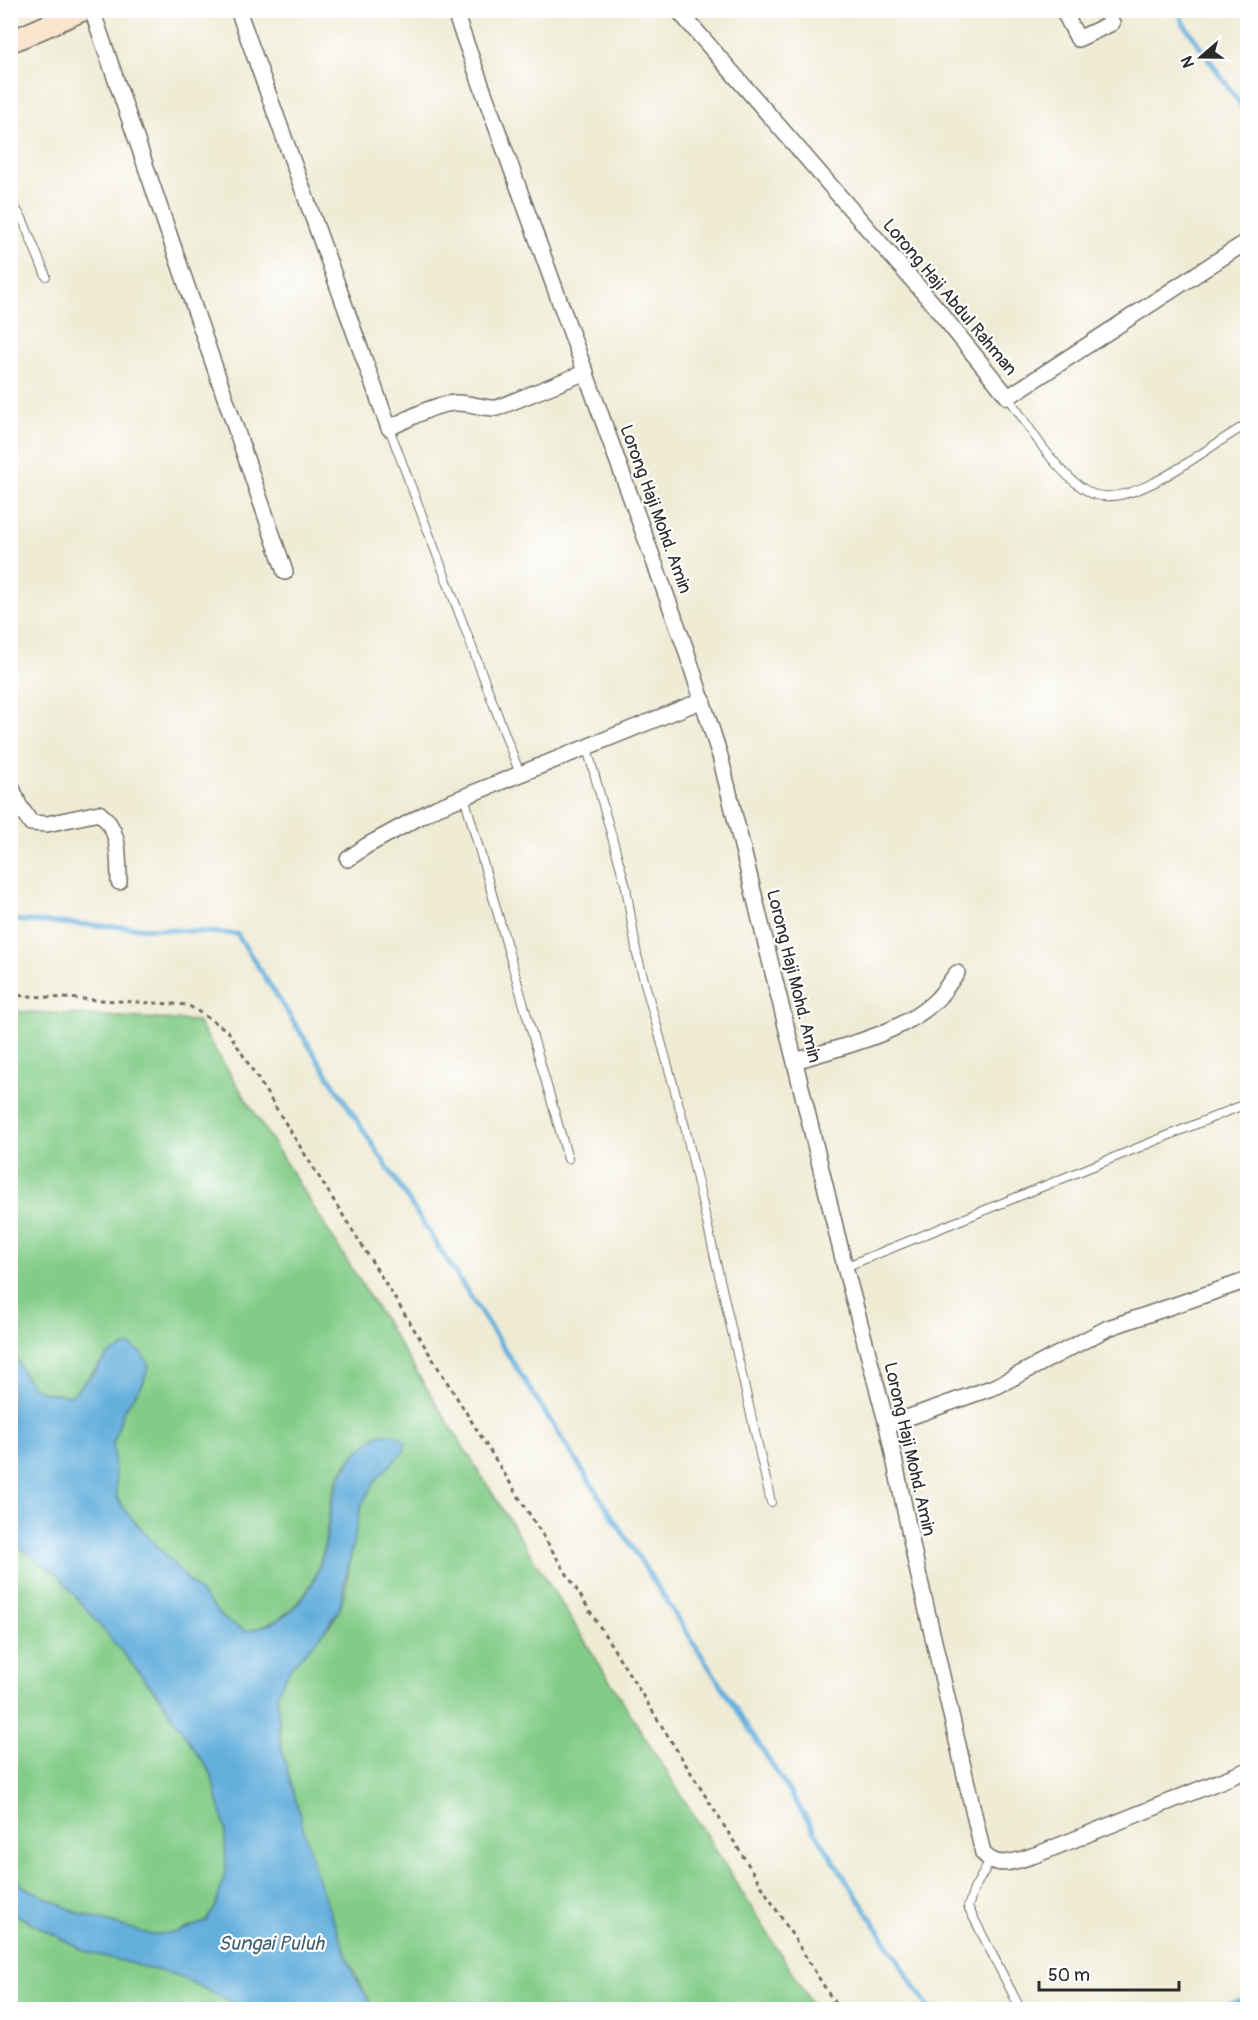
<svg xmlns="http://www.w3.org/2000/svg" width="1258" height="2020" viewBox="0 0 1258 2020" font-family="Pangolin,sans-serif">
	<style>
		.green { fill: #83cc88; stroke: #577c5a; stroke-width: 1.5 }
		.water { fill: #63afdc; stroke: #476d84; stroke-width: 1.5 }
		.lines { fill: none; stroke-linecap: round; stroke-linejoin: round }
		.stream { stroke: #63afdc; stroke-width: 5 }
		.lane-casing { stroke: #706e66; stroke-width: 10 }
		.street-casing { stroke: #706e66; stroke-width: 18 }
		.secondary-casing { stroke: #706e66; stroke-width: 24 }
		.path { stroke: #706e66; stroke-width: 3; stroke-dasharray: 4.5 4.5; stroke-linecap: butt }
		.lane { stroke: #fff; stroke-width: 8 }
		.street { stroke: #fff; stroke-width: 15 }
		.secondary { stroke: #fce5cf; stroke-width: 21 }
		.labels { text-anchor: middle; stroke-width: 4.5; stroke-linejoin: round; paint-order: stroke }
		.street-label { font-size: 18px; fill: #2b2b2b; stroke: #fff }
		.water-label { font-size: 20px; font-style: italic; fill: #416072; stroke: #fff }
	</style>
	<rect width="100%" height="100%" fill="#fff"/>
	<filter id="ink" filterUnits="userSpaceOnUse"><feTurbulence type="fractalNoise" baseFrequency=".0167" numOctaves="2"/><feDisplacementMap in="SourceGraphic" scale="12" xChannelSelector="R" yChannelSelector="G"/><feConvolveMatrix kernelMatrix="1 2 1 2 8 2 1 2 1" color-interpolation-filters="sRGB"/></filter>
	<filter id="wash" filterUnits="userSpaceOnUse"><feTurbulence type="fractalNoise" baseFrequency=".008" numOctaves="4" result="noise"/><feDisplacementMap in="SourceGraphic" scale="24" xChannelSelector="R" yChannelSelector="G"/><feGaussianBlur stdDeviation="1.35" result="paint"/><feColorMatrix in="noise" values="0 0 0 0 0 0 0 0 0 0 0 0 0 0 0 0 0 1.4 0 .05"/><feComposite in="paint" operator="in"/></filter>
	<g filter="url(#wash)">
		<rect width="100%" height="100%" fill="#efebd4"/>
		<path class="green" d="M11 1011 197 1021 815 2009H374C331 1934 286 1807 279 1721 278 1713 275 1701 277 1693 285 1658 325 1642 339 1610 351 1581 350 1538 361 1507 368 1484 389 1467 405 1450L378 1434C364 1446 345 1461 338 1478 328 1501 329 1527 323 1551 314 1592 287 1624 245 1631L224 1619 127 1513 117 1498 113 1444 123 1412 143 1384 149 1366 141 1352 108 1355 72 1395C27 1395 29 1384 11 1347Z
			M10 1541 58 1574 161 1699 211 1774 225 1827 226 1869 215 1908 205 1922 177 1932 152 1935 78 1913 24 1887 11 1873Z
			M10 1912 87 1952 179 1976 231 2002 236 2009H11Z"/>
		<path class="water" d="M129 1345 141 1352 149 1366 143 1383 123 1412 113 1444 117 1498 127 1513 224 1619 245 1631C275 1627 298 1610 313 1582 339 1531 316 1484 370 1441 381 1431 395 1431 406 1442L405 1450 376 1480 361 1506 339 1610 320 1637 291 1667 277 1694 281 1747 318 1880 354 1975 374 2009H236L231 2002 179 1976 87 1952 11 1912V1873L24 1887 78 1913 152 1935 177 1932 205 1922 215 1908 226 1869 225 1827 211 1774 161 1699 58 1575 11 1541V1347C29 1384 27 1395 72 1395L93 1374 108 1355Z"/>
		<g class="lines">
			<path class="stream" d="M1179 10 1182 21 1248 115
				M10 920 237 934 930 2010
				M1212 2010 1248 1999"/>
		</g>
	</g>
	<g filter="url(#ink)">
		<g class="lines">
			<g class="lane-casing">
				<path id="lane" d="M10 200 22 218 46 276
					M1008 397C1028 425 1046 457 1072 480 1078 485 1089 493 1096 495 1141 506 1209 444 1248 424
					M389 428 520 774
					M587 748 626 887 637 955 685 1127 771 1502
					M464 796 568 1159
					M845 1267 1248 1103
					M990 1861 974 1889 968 1907 1021 2010"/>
			</g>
			<g class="street-casing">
				<path id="street" d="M92 10 285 572
					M238 10 389 428C409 419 433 404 455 403 469 402 483 409 497 408L586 372
					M454 10 685 647 720 756 845 1267 887 1425 917 1568 983 1853C998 1871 1018 1860 1038 1854L1248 1770
					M678 10 934 305 1008 397 1243 244
					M1063 10 1078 39 1112 23
					M10 783 19 805 31 823 47 824 99 813C121 829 118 857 119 882
					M348 859 366 846 436 808 703 700
					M795 1061C840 1047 903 1034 937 999 944 992 950 981 957 973
					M887 1425 997 1386 1108 1328 1248 1280"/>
			</g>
			<g class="secondary-casing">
				<path id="secondary" d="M10 42 83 10"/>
			</g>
			<path class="path" d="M10 995 188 1005 228 1031 839 2010"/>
			<use href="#lane" class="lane"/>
			<use href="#street" class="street"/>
			<use href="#secondary" class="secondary"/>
		</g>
	</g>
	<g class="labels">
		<g class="street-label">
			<text transform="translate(950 297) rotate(50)" y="6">Lorong Haji Abdul Rahman</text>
			<text transform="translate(656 509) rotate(70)" y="6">Lorong Haji Mohd. Amin</text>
			<text transform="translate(794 976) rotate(76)" y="6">Lorong Haji Mohd. Amin</text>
			<text transform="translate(910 1449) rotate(77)" y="6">Lorong Haji Mohd. Amin</text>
		</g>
		<g class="water-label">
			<text x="271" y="1950">Sungai Puluh</text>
		</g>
	</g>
	<rect width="1258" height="2020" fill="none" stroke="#fff" stroke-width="36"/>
	<g transform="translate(1201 57) rotate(250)" stroke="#ffffff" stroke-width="4.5" paint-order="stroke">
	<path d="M0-4.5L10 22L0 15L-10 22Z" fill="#2b2b2b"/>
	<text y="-9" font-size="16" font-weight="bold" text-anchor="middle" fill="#2b2b2b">N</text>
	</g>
	<path d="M1039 1981v9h140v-9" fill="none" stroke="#2b2b2b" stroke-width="3"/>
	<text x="1048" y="1981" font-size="18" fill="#2b2b2b" stroke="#ffffff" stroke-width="4.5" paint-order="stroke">50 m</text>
</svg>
